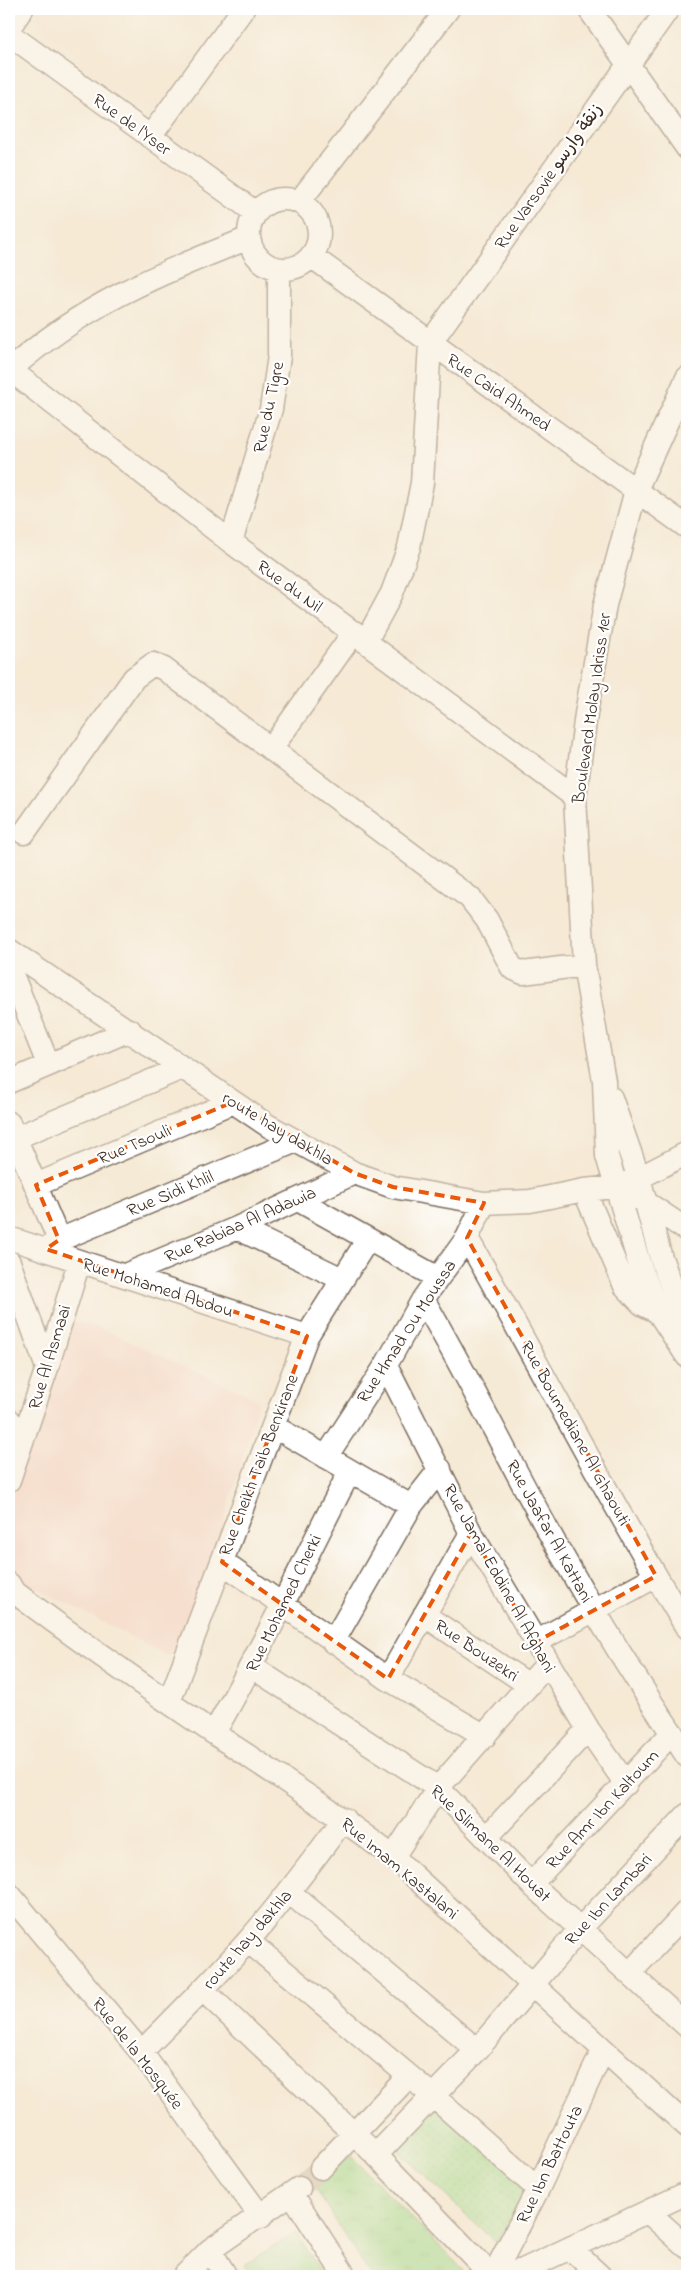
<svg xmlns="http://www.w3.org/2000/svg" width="696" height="2285" viewBox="0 0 696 2285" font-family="'Indie Flower','Playpen Sans Arabic',sans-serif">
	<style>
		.built { fill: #f6d2c4 }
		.park { fill: url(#park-tufts); stroke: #6e8457 }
		.garden { fill: url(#garden-dots); stroke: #6e8457 }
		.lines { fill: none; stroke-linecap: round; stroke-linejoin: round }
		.minor-tunnel { stroke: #d0c4b0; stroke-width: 22; stroke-dasharray: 22 11; stroke-linecap: butt }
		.minor-casing { stroke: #7c6d5e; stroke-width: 25 }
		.minor { stroke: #fff; stroke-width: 22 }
		.marked { fill: none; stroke: #e8590c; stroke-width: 4; stroke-dasharray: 10 6; stroke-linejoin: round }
		.labels { text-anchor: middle; stroke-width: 4.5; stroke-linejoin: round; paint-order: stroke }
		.street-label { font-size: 18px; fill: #3b2a1e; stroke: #fff }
	</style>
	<defs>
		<pattern id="park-tufts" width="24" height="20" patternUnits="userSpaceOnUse" patternTransform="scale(1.25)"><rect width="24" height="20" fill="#a1dd90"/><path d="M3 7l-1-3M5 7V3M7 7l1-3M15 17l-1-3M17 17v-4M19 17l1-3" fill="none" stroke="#8cbe7c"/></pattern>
		<pattern id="garden-dots" width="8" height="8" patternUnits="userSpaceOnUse" patternTransform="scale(1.25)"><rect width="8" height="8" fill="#a1dd90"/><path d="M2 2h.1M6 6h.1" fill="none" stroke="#8cbe7c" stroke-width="1.8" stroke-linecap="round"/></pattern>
	</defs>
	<rect width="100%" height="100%" fill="#fff"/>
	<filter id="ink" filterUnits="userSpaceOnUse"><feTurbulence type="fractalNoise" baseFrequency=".02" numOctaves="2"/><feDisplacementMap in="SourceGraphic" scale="10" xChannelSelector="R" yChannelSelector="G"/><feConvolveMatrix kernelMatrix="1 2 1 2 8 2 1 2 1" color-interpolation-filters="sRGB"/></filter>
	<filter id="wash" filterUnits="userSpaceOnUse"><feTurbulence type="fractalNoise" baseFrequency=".0096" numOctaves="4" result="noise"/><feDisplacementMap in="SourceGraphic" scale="20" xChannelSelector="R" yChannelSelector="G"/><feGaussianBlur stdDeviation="1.12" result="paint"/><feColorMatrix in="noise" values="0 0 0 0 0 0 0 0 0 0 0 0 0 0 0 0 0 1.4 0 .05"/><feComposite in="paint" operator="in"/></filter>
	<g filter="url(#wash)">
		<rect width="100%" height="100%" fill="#f5ead5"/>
		<path class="built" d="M73 1321 97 1327 259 1400 194 1626 168 1656 9 1574V1497Z"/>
		<path class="park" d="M351 2156 463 2270 458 2276H371L311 2182Z
			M296 2233 324 2276H251L244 2265Z"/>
		<path class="garden" d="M433 2101 531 2188 496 2243 392 2145Z"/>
	</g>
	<g filter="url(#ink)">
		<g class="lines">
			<path class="minor-tunnel" d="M299 2188 321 2168"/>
			<g class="minor-casing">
				<path id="minor" d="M589 9 687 148
					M9 28 22 9
					M9 34 256 213
					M150 137 243 9
					M249 234a35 35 0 1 1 70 0a35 35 0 1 1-70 0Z
					M299 202 448 9
					M311 256 687 527
					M9 369 231 542 575 797
					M10 370C83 304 159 274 249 238
					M687 378 636 490 605 605 586 714 575 797 584 965 604 1081 607 1156 640 1266 658 1312 687 1356
					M231 542 271 409 279 356V269
					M366 641 392 593 409 547 422 483 430 343 668 9
					M271 749 354 632
					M24 833 134 678 153 664 164 669 470 898 487 920 512 968 523 973 584 965
					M9 950 267 1125 354 1173 393 1187 484 1203 530 1201 584 1190 616 1187 639 1178 687 1153
					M9 967 48 1064
					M9 1082 130 1030
					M611 1098 639 1178 661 1258 687 1327
					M9 1123 59 1240
					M15 1138 182 1068
					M36 1185 233 1102
					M584 1190 625 1286 642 1304 658 1312
					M639 1198 687 1230
					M298 1200 438 1278
					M237 1228 342 1279
					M9 1238 307 1336
					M467 1238C541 1368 609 1500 687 1628
					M46 1249 59 1240 296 1141
					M9 1262 47 1368
					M125 1275 237 1228 354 1173
					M423 1299C470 1379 510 1463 555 1543 596 1616 640 1687 687 1756
					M386 1365 471 1533 588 1729 626 1784
					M9 1420 19 1449
					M273 1426 411 1506
					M326 1457 386 1365 423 1299 467 1238 484 1203
					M9 1480 47 1368 79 1262
					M222 1562 388 1679 485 1736
					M9 1584 13 1591C79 1641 147 1688 215 1734 275 1774 336 1813 393 1857L687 2126
					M424 1615 529 1685
					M333 1642 411 1506 440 1469
					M536 1642 656 1576
					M252 1667 438 1788 531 1884 687 2026
					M388 1679 471 1533
					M169 1702 307 1336 368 1239
					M214 1733C263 1648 305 1558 350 1471
					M486 1838 588 1729
					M393 1857 438 1788 548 1663
					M531 1884 672 1733
					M289 1892 477 2050
					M9 1894 141 2052 261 2217
					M248 1941 433 2096 538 2189
					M630 1973 687 1911
					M203 1990 376 2155 492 2276
					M141 2052C177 2016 213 1980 247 1942 282 1903 312 1861 344 1819
					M376 2155 477 2050 580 1929 687 1815
					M321 2168 409 2076
					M292 2194 345 2276
					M648 2212 687 2247
					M570 2248 600 2276
					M210 2250 226 2276
					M184 2276 210 2250 299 2188
					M493 2276 538 2189 603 2050
					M497 2276 523 2270 687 2193"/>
			</g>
			<use href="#minor" class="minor"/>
		</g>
	</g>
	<path d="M0 0H696V2285H0ZM233 1102 354 1173 393 1187 484 1203 467 1238 656 1576 536 1642 471 1533 388 1679 222 1562 307 1336 46 1249 59 1240 36 1185Z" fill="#f5ead5" fill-opacity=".55" fill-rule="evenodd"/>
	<path class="marked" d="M233 1102 354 1173 393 1187 484 1203 467 1238 656 1576 536 1642 471 1533 388 1679 222 1562 307 1336 46 1249 59 1240 36 1185Z"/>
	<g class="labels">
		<g class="street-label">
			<text transform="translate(132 124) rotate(36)" y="6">Rue de l'Yser</text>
			<text transform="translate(548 176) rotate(-55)" y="6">Rue Varsovie زنقة وارسو</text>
			<text transform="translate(499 392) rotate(35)" y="6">Rue Caid Ahmed</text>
			<text transform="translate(268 407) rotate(-78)" y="6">Rue du Tigre</text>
			<text transform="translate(290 586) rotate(36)" y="6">Rue du Nil</text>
			<text transform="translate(591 708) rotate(-82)" y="6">Boulevard Molay Idriss 1er</text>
			<text transform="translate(278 1128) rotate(31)" y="6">route hay dakhla</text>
			<text transform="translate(134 1144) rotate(-23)" y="6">Rue Tsouli</text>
			<text transform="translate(170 1193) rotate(-23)" y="6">Rue Sidi Khlil</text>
			<text transform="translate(240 1224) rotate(-24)" y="6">Rue Rabiaa Al Adawia</text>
			<text transform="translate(158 1287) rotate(18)" y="6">Rue Mohamed Abdou</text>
			<text transform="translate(406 1331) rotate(-57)" y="6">Rue Hmad Ou Moussa</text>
			<text transform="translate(49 1357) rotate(-73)" y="6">Rue Al Asmaai</text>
			<text transform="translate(576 1433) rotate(61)" y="6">Rue Boumediane Al Ghaouti</text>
			<text transform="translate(258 1465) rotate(-69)" y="6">Rue Cheikh Taib Benkirane</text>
			<text transform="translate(550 1531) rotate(61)" y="6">Rue Jaafar Al Kattani</text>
			<text transform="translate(500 1578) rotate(61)" y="6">Rue Jamal Eddine Al Afghani</text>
			<text transform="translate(283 1603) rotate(-64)" y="6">Rue Mohamed Cherki</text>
			<text transform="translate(477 1650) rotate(34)" y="6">Rue Bouzekri</text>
			<text transform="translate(602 1809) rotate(-47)" y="6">Rue Amr Ibn Kaltoum</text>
			<text transform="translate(491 1843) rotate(44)" y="6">Rue Slimane Al Houat</text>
			<text transform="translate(400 1868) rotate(40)" y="6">Rue Imam Kastalani</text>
			<text transform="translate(608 1899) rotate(-47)" y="6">Rue Ibn Lambari</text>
			<text transform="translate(247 1939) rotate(-49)" y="6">route hay dakhla</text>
			<text transform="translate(138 2053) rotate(52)" y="6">Rue de la Mosquée</text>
			<text transform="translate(549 2164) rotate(-64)" y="6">Rue Ibn Battouta</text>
		</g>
	</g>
	<rect width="696" height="2285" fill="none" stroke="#fff" stroke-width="30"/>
</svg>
